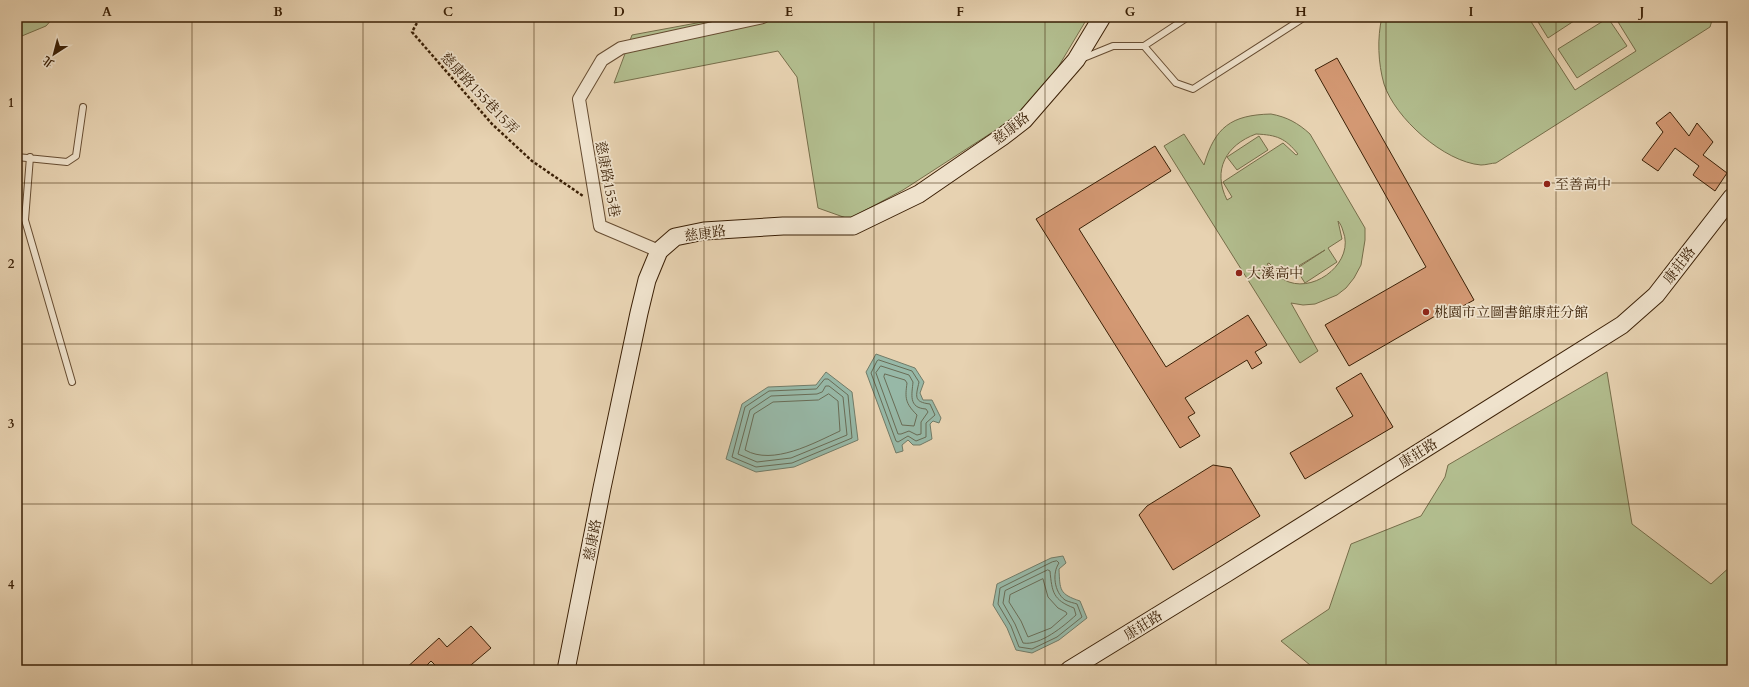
<svg xmlns="http://www.w3.org/2000/svg" width="1749" height="687" viewBox="0 0 1749 687" font-family="Cardo,'Noto Serif TC',serif">
	<style>
		.green { fill: #b2bd8e; stroke: #766e4a; fill-rule: evenodd }
		.water { fill: #97b8a7; stroke: #727b67 }
		.lines { fill: none; stroke-linecap: round; stroke-linejoin: round }
		.shore { stroke: #696c56; stroke-width: 1 }
		.building { fill: #d49974; stroke: #3b2006 }
		.lane-casing { stroke: #664c31; stroke-width: 8 }
		.street-casing { stroke: #664c31; stroke-width: 14 }
		.secondary-casing { stroke: #3b2006; stroke-width: 19 }
		.path { stroke: #3b2006; stroke-width: 2.5; stroke-dasharray: 3 2; stroke-linecap: butt }
		.lane { stroke: #efe2cc; stroke-width: 6 }
		.street { stroke: #efe2cc; stroke-width: 12 }
		.secondary { stroke: #efe2cc; stroke-width: 17 }
		.grid { fill: none; stroke: #3b2006; stroke-width: 1; stroke-opacity: 0.55 }
		.poi-dot { fill: #8f2418; stroke: #efe2cc; stroke-width: 1.5 }
		.labels { text-anchor: middle; stroke-width: 3.5; stroke-linejoin: round; paint-order: stroke }
		.street-label { font-size: 14px; fill: #3b2006; stroke: #efe2cc }
		.poi-label { font-size: 14px; fill: #3b2006; stroke: #efe2cc; text-anchor: start }
		.neatline { fill: none; stroke: #3b2006; stroke-width: 1.5 }
		.grid-label { font-size: 13px; text-anchor: middle; font-weight: bold; fill: #3b2006 }
	</style>
	<rect width="100%" height="100%" fill="#e7d2b1"/>
	<filter id="stains"><feTurbulence type="fractalNoise" baseFrequency=".005" numOctaves="4"/><feColorMatrix values="0 0 0 0 .2 0 0 0 0 .09 0 0 0 0 .02 0 0 0 .5 -.17"/></filter>
	<radialGradient id="worn" r=".72"><stop offset=".6" stop-color="#630" stop-opacity="0"/><stop offset="1" stop-color="#630" stop-opacity=".3"/></radialGradient>
	<path class="green" d="M17 17H54L46 26 17 38Z
		M729 17H1088L1036 104 903 190 849 219 818 208 797 77 778 51 614 83 632 35Z
		M1382 17H1528L1575 90 1636 51 1615 17H1713L1710 27 1496 163C1492 163 1486 165 1481 165 1444 162 1395 118 1384 84 1378 63 1377 38 1382 17Z
		M1535 17H1580L1548 38Z
		M1608 18 1627 46 1577 78 1558 49Z
		M1271 114C1287 117 1298 123 1310 134L1365 228V240L1361 265 1354 278 1346 288 1337 295 1315 304 1303 305 1291 303 1318 351 1300 363 1164 146 1184 134 1204 165C1215 127 1231 115 1271 114ZM1256 134C1277 135 1285 138 1298 154L1296 155 1283 143 1223 182 1232 197 1227 200C1212 170 1226 145 1256 134ZM1338 221C1340 223 1342 227 1343 231 1355 261 1317 292 1289 282 1279 278 1274 272 1267 264L1269 263 1282 276 1325 250 1296 269 1305 283 1337 262 1328 248 1342 239Z
		M1259 136 1268 150 1237 170 1227 157Z
		M1607 372 1632 524 1711 584 1732 565V670H1316L1281 641 1329 609 1351 544 1421 516 1445 477 1448 465Z"/>
	<path class="water" d="M876 354 915 368 924 382 920 393 923 400H932L941 418 939 423 933 421 930 424 932 439 920 445H913L908 440 902 445 903 451 896 453 866 372Z
		M826 372 852 392 858 440 794 467 756 472 726 459 742 404 768 387 816 385Z
		M1063 556 1066 563 1059 569C1060 590 1059 594 1080 601L1087 618 1059 640 1032 653 1016 650 1007 628 993 605 997 584 1051 558Z"/>
	<g class="lines">
		<path class="shore" d="M879 360 912 371 919 382C916 396 913 402 930 404L935 415 926 423V437L916 441 908 436 898 442 896 441 871 373 877 361Z
			M881 366 909 375 913 382C912 394 908 408 926 409L928 412 921 422V434L917 435 909 431 901 434H898L876 373Z
			M885 374 905 380 907 383C905 398 905 403 917 415L914 426 902 425 884 377Z
			M825 379H828L848 395 852 438 792 463 756 467 732 457 745 407 769 391 816 389Z
			M826 386H829L843 397 847 435 791 458 757 462 738 454 750 410 771 396 817 394 822 392Z
			M829 394 838 401 840 431C814 443 773 466 745 450L754 414 773 402 818 400Z
			M1057 561 1059 563C1052 573 1054 592 1065 600 1069 602 1074 603 1077 604L1082 617 1057 637 1032 649 1019 647 1011 626 998 604 1000 588 1052 562Z
			M1048 570 1050 571C1052 592 1053 600 1074 608L1076 615C1064 626 1040 646 1023 643L1015 624 1003 603 1005 591Z
			M1043 579 1048 597 1058 608 1066 612 1067 614 1051 628 1028 637 1021 621 1009 602 1010 595Z"/>
	</g>
	<path class="building" d="M1337 58 1474 300 1452 312 1449 308 1349 366 1325 325 1426 267 1315 70Z
		M1670 112 1689 136 1697 123 1713 142 1703 155 1727 173 1715 191 1693 175 1699 166 1675 148 1658 171 1642 160 1663 132 1656 123Z
		M1155 146 1171 171 1079 229 1166 367 1248 315 1267 345 1255 352 1262 363 1252 369 1247 360 1185 398 1195 413 1188 417 1200 436 1180 448 1036 219Z
		M1361 373 1393 427 1305 479 1290 453 1353 416 1336 388Z
		M1213 465 1231 468 1260 516 1173 570 1139 515 1147 506Z
		M471 626 491 648 465 670H440L431 661 422 670H404L439 638 447 647Z"/>
	<g class="lines">
		<g class="lane-casing">
			<path id="lane" d="M1144 46 1188 17
				M1081 59 1113 46H1144L1176 83 1193 89 1305 17
				M17 157 67 162 76 156 83 107
				M30 157 25 220 72 382"/>
		</g>
		<g class="street-casing">
			<path id="street" d="M659 251 600 226 579 99 602 60 621 48 763 17"/>
		</g>
		<g class="secondary-casing">
			<path id="secondary" d="M566 670 602 488 639 313 647 280 659 251 675 237 704 231 783 226H853L919 194 1002 137 1024 120 1076 60 1102 17
				M1069 670 1227 573 1622 325 1656 295 1732 197"/>
		</g>
		<path class="path" d="M430 17 418 21 412 32 492 124 532 161 583 196"/>
		<use href="#lane" class="lane"/>
		<use href="#street" class="street"/>
		<use href="#secondary" class="secondary"/>
	</g>
	<path class="grid" d="M192 17V670M363 17V670M534 17V670M704 17V670M874 17V670M1045 17V670M1216 17V670M1386 17V670M1556 17V670M17 183H1732M17 344H1732M17 504H1732"/>
	<g class="poi-dot">
		<circle cx="1547" cy="184" r="4"/>
		<circle cx="1239" cy="273" r="4"/>
		<circle cx="1426" cy="312" r="4"/>
	</g>
	<g class="labels">
		<g class="street-label">
			<text transform="translate(480 93) rotate(47)" y="5">慈康路155巷15弄</text>
			<text transform="translate(1011 128) rotate(-39)" y="5">慈康路</text>
			<text transform="translate(608 179) rotate(79)" y="5">慈康路155巷</text>
			<text transform="translate(705 233) rotate(-8)" y="5">慈康路</text>
			<text transform="translate(1679 265) rotate(-52)" y="5">康莊路</text>
			<text transform="translate(1418 453) rotate(-32)" y="5">康莊路</text>
			<text transform="translate(592 540) rotate(-79)" y="5">慈康路</text>
			<text transform="translate(1143 625) rotate(-32)" y="5">康莊路</text>
		</g>
		<g class="poi-label">
			<text x="1555" y="189">至善高中</text>
			<text x="1247" y="278">大溪高中</text>
			<text x="1434" y="317">桃園市立圖書館康莊分館</text>
		</g>
	</g>
	<rect width="1749" height="687" fill="none" stroke="#e7d2b1" stroke-width="44"/>
	<g transform="translate(54 54) rotate(216)" stroke="#efe2cc" stroke-width="3" paint-order="stroke">
	<path d="M0-3L7 15L0 10L-7 15Z" fill="#3b2006"/>
	<text y="-6" font-size="11" font-weight="bold" text-anchor="middle" fill="#3b2006">北</text>
	</g>
	<rect x="22" y="22" width="1705" height="643" class="neatline"/>
	<g class="grid-label">
		<text x="107" y="16">A</text>
		<text x="278" y="16">B</text>
		<text x="448" y="16">C</text>
		<text x="619" y="16">D</text>
		<text x="789" y="16">E</text>
		<text x="960" y="16">F</text>
		<text x="1130" y="16">G</text>
		<text x="1301" y="16">H</text>
		<text x="1471" y="16">I</text>
		<text x="1642" y="16">J</text>
		<text x="11" y="107">1</text>
		<text x="11" y="268">2</text>
		<text x="11" y="428">3</text>
		<text x="11" y="589">4</text>
	</g>
	<rect width="100%" height="100%" filter="url(#stains)"/>
	<rect width="100%" height="100%" fill="url(#worn)"/>
</svg>
